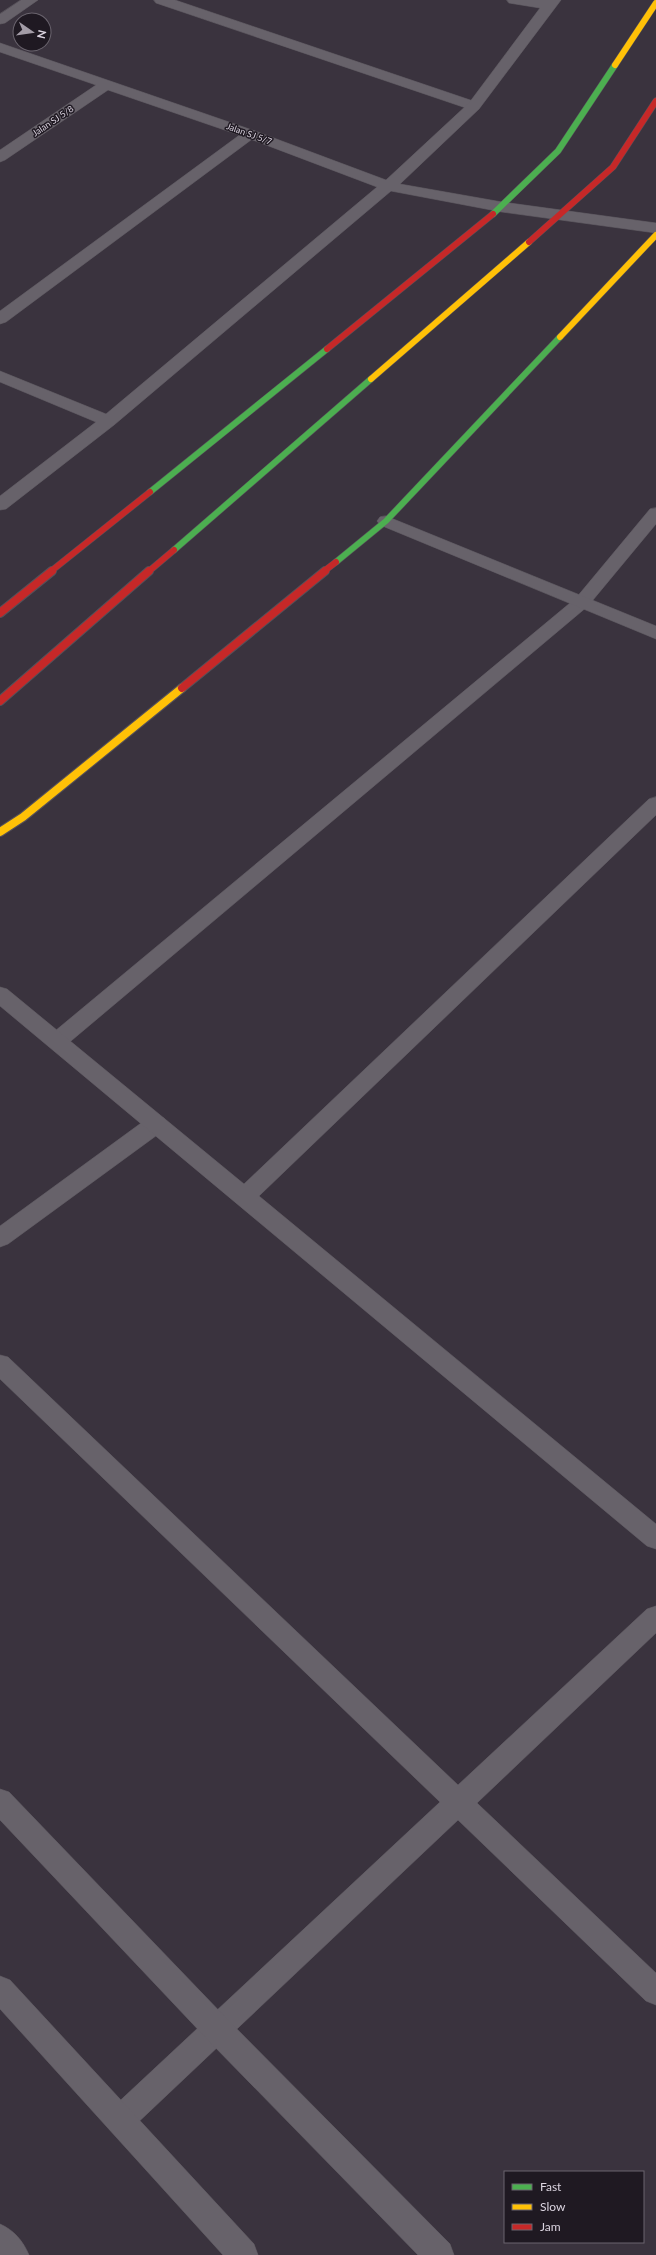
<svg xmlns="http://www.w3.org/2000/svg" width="656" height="2255" viewBox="0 0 656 2255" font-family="Lato,sans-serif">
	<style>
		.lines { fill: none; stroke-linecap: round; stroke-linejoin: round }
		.lane-casing { stroke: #565159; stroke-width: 1 }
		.street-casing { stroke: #565159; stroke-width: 1 }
		.fast-casing { stroke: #565159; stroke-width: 7 }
		.slow-far1-casing { stroke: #565159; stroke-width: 7 }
		.slow-casing { stroke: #565159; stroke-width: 10 }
		.jam-far1-casing { stroke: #565159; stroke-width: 7 }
		.jam-casing { stroke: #565159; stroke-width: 10 }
		.lane { fill: #67626a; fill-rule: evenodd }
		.street { fill: #67626a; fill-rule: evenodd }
		.fast { stroke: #4caf50; stroke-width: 6 }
		.slow-far1 { stroke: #ffc107; stroke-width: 6 }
		.slow { stroke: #ffc107; stroke-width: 8 }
		.jam-far1 { stroke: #c62828; stroke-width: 6 }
		.jam { stroke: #c62828; stroke-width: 8 }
		.labels { text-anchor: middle; stroke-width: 3; stroke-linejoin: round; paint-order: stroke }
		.far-street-label { font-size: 9px; fill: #dbd4e0; stroke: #1f1922 }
	</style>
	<rect width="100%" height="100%" fill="#3a333e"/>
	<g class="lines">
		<g class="lane-casing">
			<path id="lane" d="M21 0H38L5 23 0 24V14Z
				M154 0H175L479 103 481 106 474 110 469 109 156 3Z
				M250 130 255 131 257 134 255 137 6 322 0 324V311L245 131Z
				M656 508V524L588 606 65 1046 57 1049 49 1046 46 1041 49 1036 576 598 650 509Z
				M156 1116 164 1118 167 1124 164 1130 8 1244 0 1247V1226L148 1118Z
				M0 1355 8 1357 458 1785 647 1609 656 1606V1633L477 1803 656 1973V2005L646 2001 458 1820 130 2130 120 2134 110 2130 106 2120 110 2110 440 1802 0 1379Z
				M0 2224C14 2230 23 2241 29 2255H0Z"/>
		</g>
		<g class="street-casing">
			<path id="street" d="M507 0H561L479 109 400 184 502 202 656 223V233L502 212 391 191 114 425 6 509 0 510V496L96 422 0 382V371L106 414 377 187 245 137 108 90 5 160 0 162V150L96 85 0 52V43L255 131 386 180 469 103 540 8 509 3Z
				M386 516 656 626V639L380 525 377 521 380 517Z
				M656 797V815L259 1196 656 1524V1549L647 1546 0 1006V987L7 989 244 1184 649 799Z
				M0 1789 9 1792 227 2019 450 2244 454 2255H418L207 2039 0 1820Z
				M0 1976 10 1980 254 2244 258 2255H223L0 2009Z"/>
		</g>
		<g class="fast-casing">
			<path id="fast" d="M493 214 558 151 615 65
				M150 492 327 349
				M174 550 371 379
				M336 562 386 521 560 337"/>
		</g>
		<g class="slow-far1-casing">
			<path id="slow-far1" d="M615 65 656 3
				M560 337 656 235
				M371 379 529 242"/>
		</g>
		<g class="slow-casing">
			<path id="slow" d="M0 832 23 817 182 688"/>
		</g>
		<g class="jam-far1-casing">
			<path id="jam-far1" d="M529 242 613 167 656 101
				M327 349 493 214
				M50 572 150 492
				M148 572 174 550
				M323 572 336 562"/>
		</g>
		<g class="jam-casing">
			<path id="jam" d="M0 613 52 571
				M182 688 325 571
				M0 701 149 571"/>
		</g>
		<use href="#lane" class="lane"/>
		<use href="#street" class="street"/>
		<use href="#fast" class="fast"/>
		<use href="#slow-far1" class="slow-far1"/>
		<use href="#slow" class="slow"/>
		<use href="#jam-far1" class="jam-far1"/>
		<use href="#jam" class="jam"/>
	</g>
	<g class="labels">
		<g class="far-street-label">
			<text transform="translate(53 121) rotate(-34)" y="3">Jalan SJ 5/8</text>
			<text transform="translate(249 134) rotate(20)" y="3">Jalan SJ 5/7</text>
		</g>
	</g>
	<rect x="504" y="2171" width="140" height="72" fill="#1f1922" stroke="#6a646e"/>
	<rect x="512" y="2184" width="20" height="6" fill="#4caf50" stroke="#6a646e"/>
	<text x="540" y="2191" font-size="12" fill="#dbd4e0">Fast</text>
	<rect x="512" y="2204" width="20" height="6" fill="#ffc107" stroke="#6a646e"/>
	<text x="540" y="2211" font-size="12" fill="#dbd4e0">Slow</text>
	<rect x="512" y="2224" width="20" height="6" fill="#c62828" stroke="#6a646e"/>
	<text x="540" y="2231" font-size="12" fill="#dbd4e0">Jam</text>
	<g transform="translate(32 32) rotate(103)"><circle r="19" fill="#1f1922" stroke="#6a646e"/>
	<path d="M0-3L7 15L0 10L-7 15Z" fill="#a39ca7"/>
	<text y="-6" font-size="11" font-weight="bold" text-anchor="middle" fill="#dbd4e0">N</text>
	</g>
</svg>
